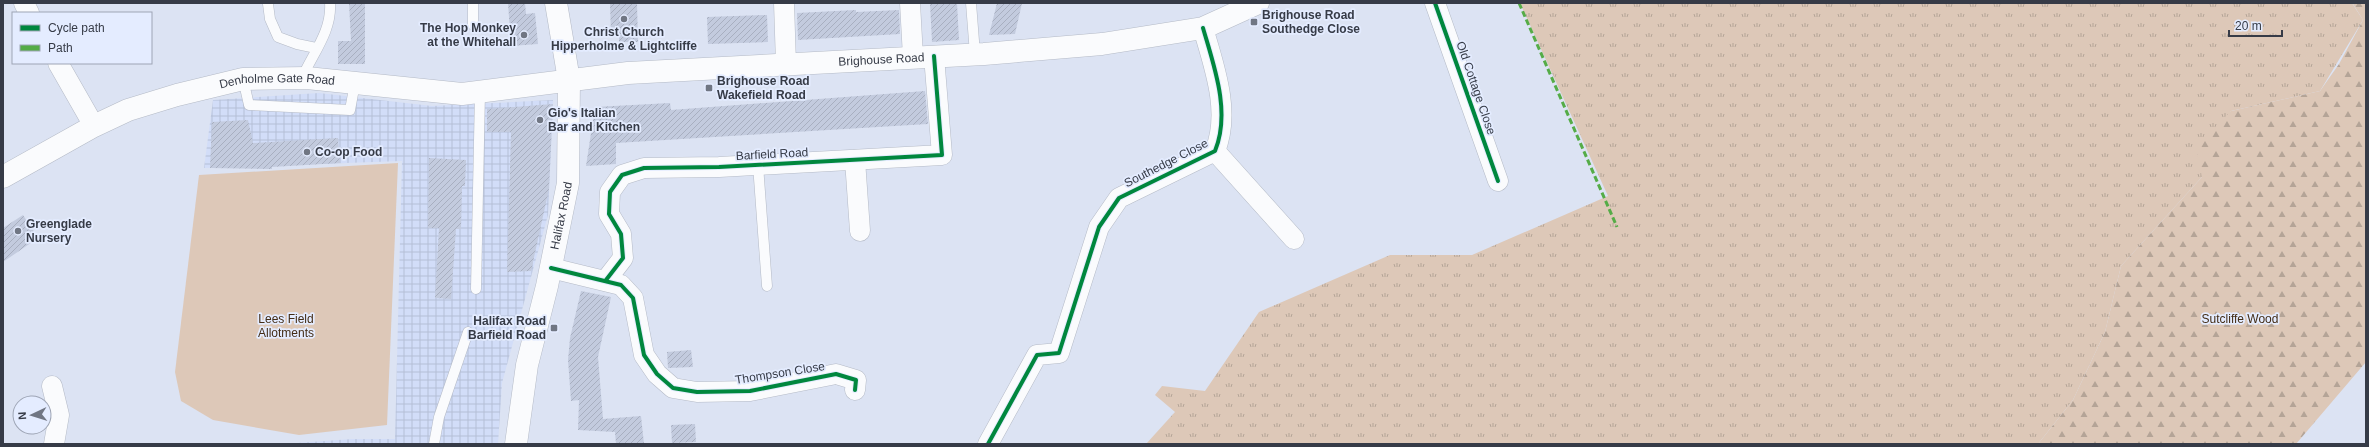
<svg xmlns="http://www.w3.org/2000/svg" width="2369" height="447" font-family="Helvetica,sans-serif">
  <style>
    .industrial { fill: url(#industrial-grid) }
    .grass { fill: url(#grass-tufts) }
    .forest { fill: url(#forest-firs) }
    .garden { fill: #ddc8b8 }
    .building { fill: url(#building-hatch) }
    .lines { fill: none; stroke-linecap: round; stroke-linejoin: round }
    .service-casing { stroke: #b4bac6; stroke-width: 11 }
    .minor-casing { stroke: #b4bac6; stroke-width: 21 }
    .primary-casing { stroke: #b4bac6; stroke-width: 23 }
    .trunk-casing { stroke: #b4bac6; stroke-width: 23 }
    .service { stroke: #fafbfd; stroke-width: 10 }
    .minor { stroke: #fafbfd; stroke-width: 20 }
    .primary { stroke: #fafbfd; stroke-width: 22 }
    .trunk { stroke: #fafbfd; stroke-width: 22 }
    .quiet { stroke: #55ac47; stroke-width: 3; stroke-dasharray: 6 3; stroke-linecap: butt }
    .cycleway-casing { stroke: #e4ecff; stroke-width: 6 }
    .cycleway { stroke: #00873e; stroke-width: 4 }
    .poi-dot { fill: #707683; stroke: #e4ecff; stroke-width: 1.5 }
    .labels { text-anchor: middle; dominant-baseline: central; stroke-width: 3.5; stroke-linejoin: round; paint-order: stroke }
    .poi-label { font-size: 12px; font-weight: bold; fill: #363b47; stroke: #e4ecff; text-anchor: start }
    .street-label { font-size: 12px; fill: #363b47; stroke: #e4ecff }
    .park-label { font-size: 12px; fill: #432c15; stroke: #e4ecff }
  </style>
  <defs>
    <pattern id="industrial-grid" width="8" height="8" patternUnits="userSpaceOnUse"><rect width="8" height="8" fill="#d2ddf8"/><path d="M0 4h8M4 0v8" fill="none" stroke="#b5bfd6"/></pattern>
    <pattern id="grass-tufts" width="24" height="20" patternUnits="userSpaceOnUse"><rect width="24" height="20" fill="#ddc8b8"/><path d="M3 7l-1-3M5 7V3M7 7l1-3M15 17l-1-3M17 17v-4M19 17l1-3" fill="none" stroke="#b4a497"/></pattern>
    <pattern id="forest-firs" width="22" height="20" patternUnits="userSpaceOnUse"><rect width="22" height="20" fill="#ddc8b8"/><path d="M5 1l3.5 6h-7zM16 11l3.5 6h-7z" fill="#b4a497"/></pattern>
    <pattern id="building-hatch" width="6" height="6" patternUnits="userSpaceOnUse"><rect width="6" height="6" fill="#c3cbde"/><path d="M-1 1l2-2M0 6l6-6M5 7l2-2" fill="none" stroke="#a8afc0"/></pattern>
  </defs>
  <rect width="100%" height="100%" fill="#dce3f3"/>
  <polygon class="industrial" points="319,93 432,106 553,100 548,215 502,383 498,444 283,444 352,439 395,439 402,161 204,168 213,100"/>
  <polygon class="grass" points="1520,3 2352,3 2363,20 2320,91 2231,111 2202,177 2121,266 2105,332 2073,400 2038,444 1146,444 1175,412 1155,395 1162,386 1205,391 1259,312 1390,255 1472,255 1608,196"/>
  <polygon class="forest" points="2366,3 2366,362 2296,444 2038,444 2073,400 2105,332 2121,266 2202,177 2196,147 2231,111 2320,91 2339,64 2363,20 2353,4"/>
  <polygon class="garden" points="398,163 387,425 299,435 213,420 181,401 175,372 199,175"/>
  <g class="building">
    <polygon points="349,3 365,3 365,64 338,64 338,41 351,41"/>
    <polygon points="508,3 525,3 526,14 535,13 538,44 511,46"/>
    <polygon points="610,3 637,3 638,42 619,42 619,35 611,35"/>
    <polygon points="930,3 957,3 959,40 932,42"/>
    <polygon points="997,3 1022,3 1015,34 989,35"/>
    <polygon points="856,10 856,12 899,10 900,34 798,40 797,13"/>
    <polygon points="767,15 768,42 708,44 707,17"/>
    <polygon points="925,91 928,124 616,143 616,164 586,166 595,107 670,103 671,110"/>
    <polygon points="553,104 549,189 531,271 507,272 511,132 487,132 487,109"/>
    <polygon points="248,120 253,143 338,138 340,163 272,167 272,169 210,168 212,122"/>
    <polygon points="429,158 466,160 465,186 462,186 461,229 456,229 451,299 435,298 439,228 428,228"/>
    <polygon points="23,215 38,238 3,262 3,228"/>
    <polygon points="581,291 611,297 598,357 603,419 641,416 644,444 616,444 615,432 578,430 579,400 571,401 568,360 570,338"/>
    <polygon points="691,350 693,367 668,368 667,352"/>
    <polygon points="695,424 696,442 672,443 671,425"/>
  </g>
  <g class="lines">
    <defs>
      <g id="service">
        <polyline points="473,3 473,25"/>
        <polyline points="971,3 975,54"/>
        <polyline points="268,4 270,19 278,37 297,44 316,48"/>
        <path d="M302,78C313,53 332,31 330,3"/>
        <polyline points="243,79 249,105 350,110 355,83"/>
        <polyline points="758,165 767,286"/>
        <polyline points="476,289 480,92"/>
        <polyline points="434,444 439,417 468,332"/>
      </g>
      <g id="minor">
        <polyline points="24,3 29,13"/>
        <polyline points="784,3 786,64"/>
        <polyline points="910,3 913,57"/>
        <polyline points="1435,3 1498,181"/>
        <polyline points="58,63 94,126"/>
        <polyline points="1215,151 1294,239"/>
        <polyline points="855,160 860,231"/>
        <polyline points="551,268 621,285 633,298 644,355 657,374 673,388 697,392 750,391 836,374 856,380 855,390"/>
        <polyline points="606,280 623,258 621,234 609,214 610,192 622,175 644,168 719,167 942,155 934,56"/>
        <polyline points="52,386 59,415 54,444"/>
        <path d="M988,444L1037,355L1059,353L1099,227L1119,198L1215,151C1231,112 1214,66 1203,28"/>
      </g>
      <g id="primary">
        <path id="s1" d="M3,177L94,126L128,110L177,95L243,79L307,78L462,94L628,73L984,54L1102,44L1203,28L1258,3"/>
      </g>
      <g id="trunk">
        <path id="s2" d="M516,444L527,365L547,286L568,183L569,80L556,3"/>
      </g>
    </defs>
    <use href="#service" class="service-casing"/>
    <use href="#minor" class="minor-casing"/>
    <use href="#primary" class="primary-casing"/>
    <use href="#trunk" class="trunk-casing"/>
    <use href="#service" class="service"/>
    <use href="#minor" class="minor"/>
    <use href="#primary" class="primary"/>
    <use href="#trunk" class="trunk"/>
    <polyline class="quiet" points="1519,3 1617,227"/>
    <defs>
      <g id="cycleway">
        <polyline points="1435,3 1498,181"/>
        <polyline points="551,268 621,285 633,298 644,355 657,374 673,388 697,392 750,391 836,374 856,380 855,390"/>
        <polyline points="606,280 623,258 621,234 609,214 610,192 622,175 644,168 719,167 942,155 934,56"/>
        <path d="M988,444L1037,355L1059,353L1099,227L1119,198L1215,151C1231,112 1214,66 1203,28"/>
      </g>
    </defs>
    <use href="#cycleway" class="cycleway-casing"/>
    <use href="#cycleway" class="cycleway"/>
  </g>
  <g class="poi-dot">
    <circle cx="624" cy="19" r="4"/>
    <rect x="1250" y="18" width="8" height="8" rx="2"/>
    <circle cx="524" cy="35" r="4"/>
    <rect x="705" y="84" width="8" height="8" rx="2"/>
    <circle cx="540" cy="120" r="4"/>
    <circle cx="307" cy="152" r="4"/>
    <circle cx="18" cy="231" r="4"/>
    <rect x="550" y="324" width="8" height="8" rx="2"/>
  </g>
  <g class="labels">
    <g class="poi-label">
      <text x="1262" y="15">Brighouse Road<tspan x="1262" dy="14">Southedge Close</tspan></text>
      <text x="516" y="28" text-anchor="end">The Hop Monkey<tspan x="516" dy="14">at the Whitehall</tspan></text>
      <text x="624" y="32" text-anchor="middle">Christ Church<tspan x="624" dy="14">Hipperholme &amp; Lightcliffe</tspan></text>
      <text x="717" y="81">Brighouse Road<tspan x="717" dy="14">Wakefield Road</tspan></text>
      <text x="548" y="113">Gio's Italian<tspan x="548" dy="14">Bar and Kitchen</tspan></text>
      <text x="315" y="152">Co-op Food</text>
      <text x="26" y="224">Greenglade<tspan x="26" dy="14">Nursery</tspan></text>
      <text x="546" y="321" text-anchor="end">Halifax Road<tspan x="546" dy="14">Barfield Road</tspan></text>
    </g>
    <g class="street-label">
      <text stroke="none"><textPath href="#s1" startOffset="902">Brighouse Road</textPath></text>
      <text stroke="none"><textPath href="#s1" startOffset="295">Denholme Gate Road</textPath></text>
      <text transform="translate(1476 88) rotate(71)">Old Cottage Close</text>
      <text transform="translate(772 154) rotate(-3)">Barfield Road</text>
      <text transform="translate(1166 163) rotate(-27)">Southedge Close</text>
      <text stroke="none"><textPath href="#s2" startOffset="233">Halifax Road</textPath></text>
      <text transform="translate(780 373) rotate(-9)">Thompson Close</text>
    </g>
    <g class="park-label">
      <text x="286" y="319">Lees Field<tspan x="286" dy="14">Allotments</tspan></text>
      <text x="2240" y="319">Sutcliffe Wood</text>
    </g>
  </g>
  <rect width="2369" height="447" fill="none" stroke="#363b47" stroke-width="8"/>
  <rect x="12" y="12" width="140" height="52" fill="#e4ecff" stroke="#9ea5b5"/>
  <rect x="20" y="25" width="20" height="6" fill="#00873e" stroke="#9ea5b5"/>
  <text x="48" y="32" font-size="12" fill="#363b47">Cycle path</text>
  <rect x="20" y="45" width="20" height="6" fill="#55ac47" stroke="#9ea5b5"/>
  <text x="48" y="52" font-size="12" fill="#363b47">Path</text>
  <g transform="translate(32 415) rotate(266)"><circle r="19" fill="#e4ecff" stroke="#9ea5b5"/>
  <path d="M0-3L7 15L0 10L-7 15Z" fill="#707683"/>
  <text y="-6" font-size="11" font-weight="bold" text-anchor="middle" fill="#363b47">N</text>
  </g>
  <path d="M2229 30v6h53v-6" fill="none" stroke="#363b47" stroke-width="2"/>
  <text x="2235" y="30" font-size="12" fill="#363b47" stroke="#e4ecff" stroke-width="3" paint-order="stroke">20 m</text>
</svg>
